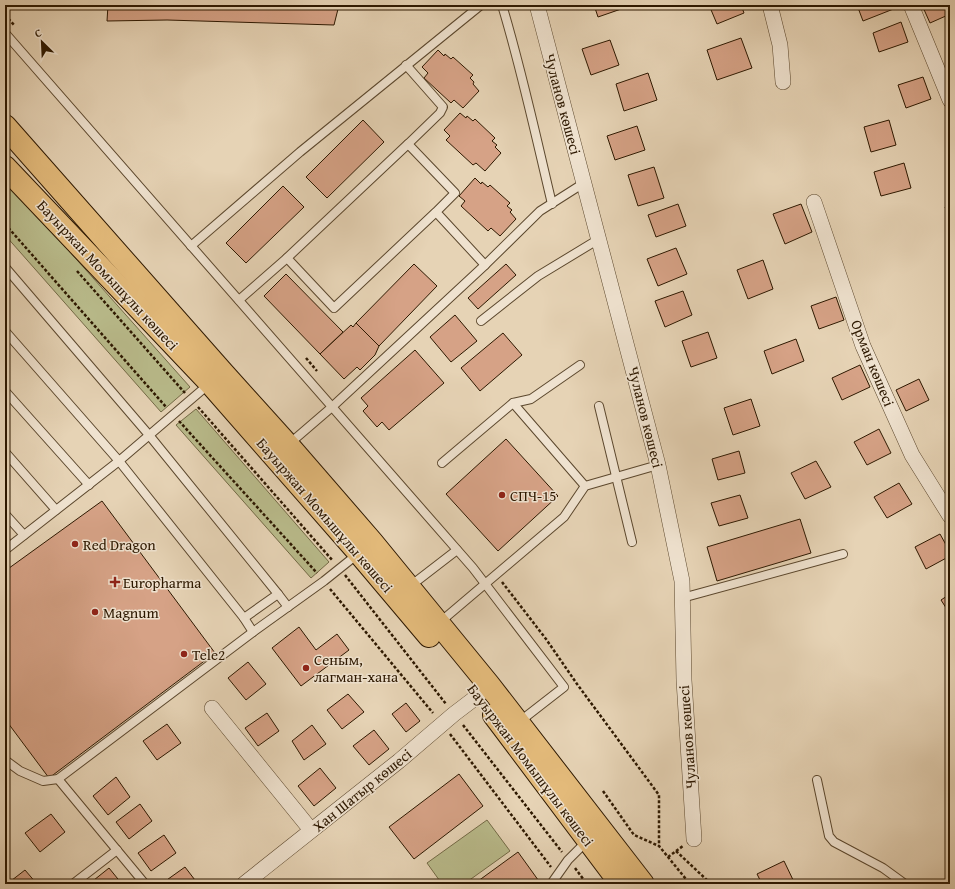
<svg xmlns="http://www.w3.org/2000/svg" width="955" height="889" font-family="'Gentium Book Plus',serif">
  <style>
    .green { fill: #b9bb8b; stroke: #736a46 }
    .building { fill: #d6a286; stroke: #2d1800 }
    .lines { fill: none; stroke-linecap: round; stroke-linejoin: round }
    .lane-casing { stroke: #5b472d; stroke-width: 10 }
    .street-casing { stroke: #5b472d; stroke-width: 16 }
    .primary-casing { stroke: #2d1800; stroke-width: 24 }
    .path { stroke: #2d1800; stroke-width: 2.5; stroke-dasharray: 3 2; stroke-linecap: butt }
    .lane { stroke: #efe2cf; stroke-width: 8 }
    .street { stroke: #efe2cf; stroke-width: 15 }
    .primary { stroke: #e3ba7a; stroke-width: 22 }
    .poi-dot { fill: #8f2418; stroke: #efe2cf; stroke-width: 1.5 }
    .labels { text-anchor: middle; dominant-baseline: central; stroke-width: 3; stroke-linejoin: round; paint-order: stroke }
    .street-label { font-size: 15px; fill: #2d1800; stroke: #efe2cf }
    .poi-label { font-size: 15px; fill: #2d1800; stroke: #efe2cf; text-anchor: start }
  </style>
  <rect width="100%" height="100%" fill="#e6d3b5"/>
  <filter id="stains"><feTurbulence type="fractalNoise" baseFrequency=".005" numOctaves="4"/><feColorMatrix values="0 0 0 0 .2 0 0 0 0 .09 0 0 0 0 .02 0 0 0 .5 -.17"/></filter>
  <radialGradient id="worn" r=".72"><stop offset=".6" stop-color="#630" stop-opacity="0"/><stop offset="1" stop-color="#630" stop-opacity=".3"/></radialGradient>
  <g class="green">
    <polygon points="5,179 190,387 161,412 5,235"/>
    <polygon points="196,409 329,562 311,578 176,425"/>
    <polygon points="487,820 510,851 464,884 442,884 427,863"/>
  </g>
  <g class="building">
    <polygon points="108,5 339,5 334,25 167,20 107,21"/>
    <polygon points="425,5 440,5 426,9"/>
    <polygon points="594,5 623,5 624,8 598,17"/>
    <polygon points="709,5 741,5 744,13 717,24"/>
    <polygon points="857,5 895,5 896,8 863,21"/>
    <polygon points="922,5 944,5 948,15 930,23"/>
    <polygon points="901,22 908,42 879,52 873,33"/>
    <polygon points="741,38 752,68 717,80 707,50"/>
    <polygon points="610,40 619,65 591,75 582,49"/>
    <polygon points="438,50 444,56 445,54 451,59 453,57 473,75 470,78 474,82 473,84 479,91 463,108 454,100 451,103 424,78 428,73 422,67"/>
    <polygon points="648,73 657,100 624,111 616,84"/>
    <polygon points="923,77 931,99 906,108 898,85"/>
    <polygon points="460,113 466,118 467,116 473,121 475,119 495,138 492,141 497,145 495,147 501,153 485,171 476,163 473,165 446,140 450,136 444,130"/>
    <polygon points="363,120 384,142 327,198 306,177"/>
    <polygon points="889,120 896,145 871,152 864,127"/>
    <polygon points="637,126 645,150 615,160 607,136"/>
    <polygon points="904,163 911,188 881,196 874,172"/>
    <polygon points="654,167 664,198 638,206 628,175"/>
    <polygon points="475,178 481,184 482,182 488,187 490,185 510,203 507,206 512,210 510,212 516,219 500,236 491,228 488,231 461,206 465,201 459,196"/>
    <polygon points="283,186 304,207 246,263 226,243"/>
    <polygon points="678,204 686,226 656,237 648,215"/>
    <polygon points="801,204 812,232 785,244 773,214"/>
    <polygon points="950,205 950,219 945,207"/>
    <polygon points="676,248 687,274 658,286 647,259"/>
    <polygon points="763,260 773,289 748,299 737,270"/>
    <polygon points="414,264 437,286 379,346 356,323"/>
    <polygon points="506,264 516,275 478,309 468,298"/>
    <polygon points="286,274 343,332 320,354 264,296"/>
    <polygon points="683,291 692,315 665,327 655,301"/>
    <polygon points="836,297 844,320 819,329 811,306"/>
    <polygon points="455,315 477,341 451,362 430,337"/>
    <polygon points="356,323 379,346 375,355 360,370 357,367 344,379 320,354 351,325 353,327"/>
    <polygon points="708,332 717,358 691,367 682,341"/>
    <polygon points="503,333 522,355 480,391 461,368"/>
    <polygon points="796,339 804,361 772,374 764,351"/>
    <polygon points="415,350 444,383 389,430 382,422 377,427 363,411 368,406 361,398"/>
    <polygon points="860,365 870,387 842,400 832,378"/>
    <polygon points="919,379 929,400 906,411 896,390"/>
    <polygon points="751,399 760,426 733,435 724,408"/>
    <polygon points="879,429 891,453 867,465 854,442"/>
    <polygon points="506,439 558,496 498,551 446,494"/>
    <polygon points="739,451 745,473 718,480 712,459"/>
    <polygon points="816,461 831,487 805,499 791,473"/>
    <polygon points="899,483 912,504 887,518 874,497"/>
    <polygon points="740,495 748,518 719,526 711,503"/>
    <polygon points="102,501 215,653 49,778 5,719 5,571"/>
    <polygon points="800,519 811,553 717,581 707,547"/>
    <polygon points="940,534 950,552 950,556 926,569 915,547"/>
    <polygon points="950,594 950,614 941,600"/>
    <polygon points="299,627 316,650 337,634 349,650 301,686 272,648"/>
    <polygon points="248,662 266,684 246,700 228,678"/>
    <polygon points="348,694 364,712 342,729 327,710"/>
    <polygon points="406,703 420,721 406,732 392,714"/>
    <polygon points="267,713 279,731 258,746 245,728"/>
    <polygon points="167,724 181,743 157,760 143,741"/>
    <polygon points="312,725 326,744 304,760 292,741"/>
    <polygon points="374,730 389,749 369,765 353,746"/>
    <polygon points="320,768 336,788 314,806 298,786"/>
    <polygon points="459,774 483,806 414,859 389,827"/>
    <polygon points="116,777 130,797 108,815 93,796"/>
    <polygon points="140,804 152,821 129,839 116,822"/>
    <polygon points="51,814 65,832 40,852 25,833"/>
    <polygon points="164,835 176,853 151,871 138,853"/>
    <polygon points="518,852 541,884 474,884"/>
    <polygon points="784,861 795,884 762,884 757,874"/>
    <polygon points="185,867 198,884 165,884 164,882"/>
    <polygon points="109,868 122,884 89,884"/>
    <polygon points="25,870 37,884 7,884"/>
    <polygon points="950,878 950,884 945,884"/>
  </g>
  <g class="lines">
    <defs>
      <g id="lane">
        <path d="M502,5C522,71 536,137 552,204"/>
        <polyline points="5,33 473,568 564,687 519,722"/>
        <polyline points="406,65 443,107 440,113 408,144"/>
        <polyline points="436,212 455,193 408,144 287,258 334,308 436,212 485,265"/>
        <polyline points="191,246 300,152 481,5"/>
        <polyline points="5,267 149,435 278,594 244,618 119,461 5,331"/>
        <polyline points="239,300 287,258"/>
        <polyline points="481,321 538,276 599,239"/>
        <polyline points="5,391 89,485"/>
        <polyline points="513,403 585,486"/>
        <polyline points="599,406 632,542"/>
        <polyline points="289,444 332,407 485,265 540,211 584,183"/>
        <polyline points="5,452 56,510"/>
        <polyline points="442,463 513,403 531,399 580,365"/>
        <polyline points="5,514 24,535"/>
        <polyline points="5,550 119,461 209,384"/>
        <polyline points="409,587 457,550"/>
        <polyline points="278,594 288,607"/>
        <polyline points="682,598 843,554"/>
        <polyline points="244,618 253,632"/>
        <polyline points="439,623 564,517 585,486 658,465"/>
        <polyline points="5,760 20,771 43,781 58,779 253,632 324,581 359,553"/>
        <polyline points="58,779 145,884"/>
        <polyline points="817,780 829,836 834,842 883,868 905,884"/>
        <polyline points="73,884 117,850"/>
        <polyline points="551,884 568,860 587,841"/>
      </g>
      <g id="street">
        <polyline points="537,5 658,465 682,581 684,680 694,839"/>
        <polyline points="770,5 780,45 783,82"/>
        <polyline points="911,5 950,100"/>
        <polyline points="814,202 863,346 912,455 950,516"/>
        <polyline points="212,708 311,830"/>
        <polyline points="244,884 399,761 454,714 479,695"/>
      </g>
      <g id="primary">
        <polyline points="5,126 223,373 288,445 372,542 489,685 643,884"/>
        <polyline points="5,167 210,383 359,553 429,636"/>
        <polyline points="494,715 621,884"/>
      </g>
    </defs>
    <use href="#lane" class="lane-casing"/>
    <use href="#street" class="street-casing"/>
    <use href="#primary" class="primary-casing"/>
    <g class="path">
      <polyline points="5,15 14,25"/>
      <polyline points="5,224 166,407"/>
      <polyline points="77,271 185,393"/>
      <polyline points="306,358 317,371"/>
      <polyline points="198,407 333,561"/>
      <polyline points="179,421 317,573"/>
      <polyline points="345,575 446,704"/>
      <polyline points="502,582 546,639 577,684 659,795 659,846"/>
      <polyline points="330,589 433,713"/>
      <polyline points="463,725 562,852"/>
      <polyline points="450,734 551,867"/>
      <polyline points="603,791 634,835 659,846 690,884"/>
      <polyline points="676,851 709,882 707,884"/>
      <polyline points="668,857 683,846"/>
      <polyline points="575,868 587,884"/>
    </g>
    <use href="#lane" class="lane"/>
    <use href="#street" class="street"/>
    <use href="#primary" class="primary"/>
  </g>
  <g class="poi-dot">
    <circle cx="502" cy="495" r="4"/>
    <circle cx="75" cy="544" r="4"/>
    <path d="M113 576h4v4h4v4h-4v4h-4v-4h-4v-4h4z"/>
    <circle cx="95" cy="612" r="4"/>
    <circle cx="184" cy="654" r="4"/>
    <circle cx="306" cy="668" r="4"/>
  </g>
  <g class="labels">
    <g class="street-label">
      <text transform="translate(563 104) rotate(75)">Чуланов көшесі</text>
      <text transform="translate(108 275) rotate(47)">Бауыржан Момышұлы көшесі</text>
      <text transform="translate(873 363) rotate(68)">Орман көшесі</text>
      <text transform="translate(646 417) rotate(76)">Чуланов көшесі</text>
      <text transform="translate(325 515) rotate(49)">Бауыржан Момышұлы көшесі</text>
      <text transform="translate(687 737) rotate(-94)">Чуланов көшесі</text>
      <text transform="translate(531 765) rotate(53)">Бауыржан Момышұлы көшесі</text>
      <text transform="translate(362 790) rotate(-39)">Хан Шатыр көшесі</text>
    </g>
    <g class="poi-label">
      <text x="510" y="495">СПЧ-15</text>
      <text x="83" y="544">Red Dragon</text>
      <text x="123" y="582">Europharma</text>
      <text x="103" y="612">Magnum</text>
      <text x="192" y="654">Tele2</text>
      <text x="314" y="659">Сеным,<tspan x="314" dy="17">лагман-хана</tspan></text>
    </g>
  </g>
  <rect width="955" height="889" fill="none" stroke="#e6d3b5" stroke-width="20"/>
  <rect x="6" y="6" width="943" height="877" fill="none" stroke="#2d1800" stroke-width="2"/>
  <rect x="10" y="10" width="935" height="869" fill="none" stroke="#2d1800"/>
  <g transform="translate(42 42) rotate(336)" stroke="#efe2cf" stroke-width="3" paint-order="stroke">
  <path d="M0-3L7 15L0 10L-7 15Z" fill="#2d1800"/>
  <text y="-6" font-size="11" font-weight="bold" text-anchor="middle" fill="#2d1800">С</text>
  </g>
  <rect width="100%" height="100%" filter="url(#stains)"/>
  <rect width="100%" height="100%" fill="url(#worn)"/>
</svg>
